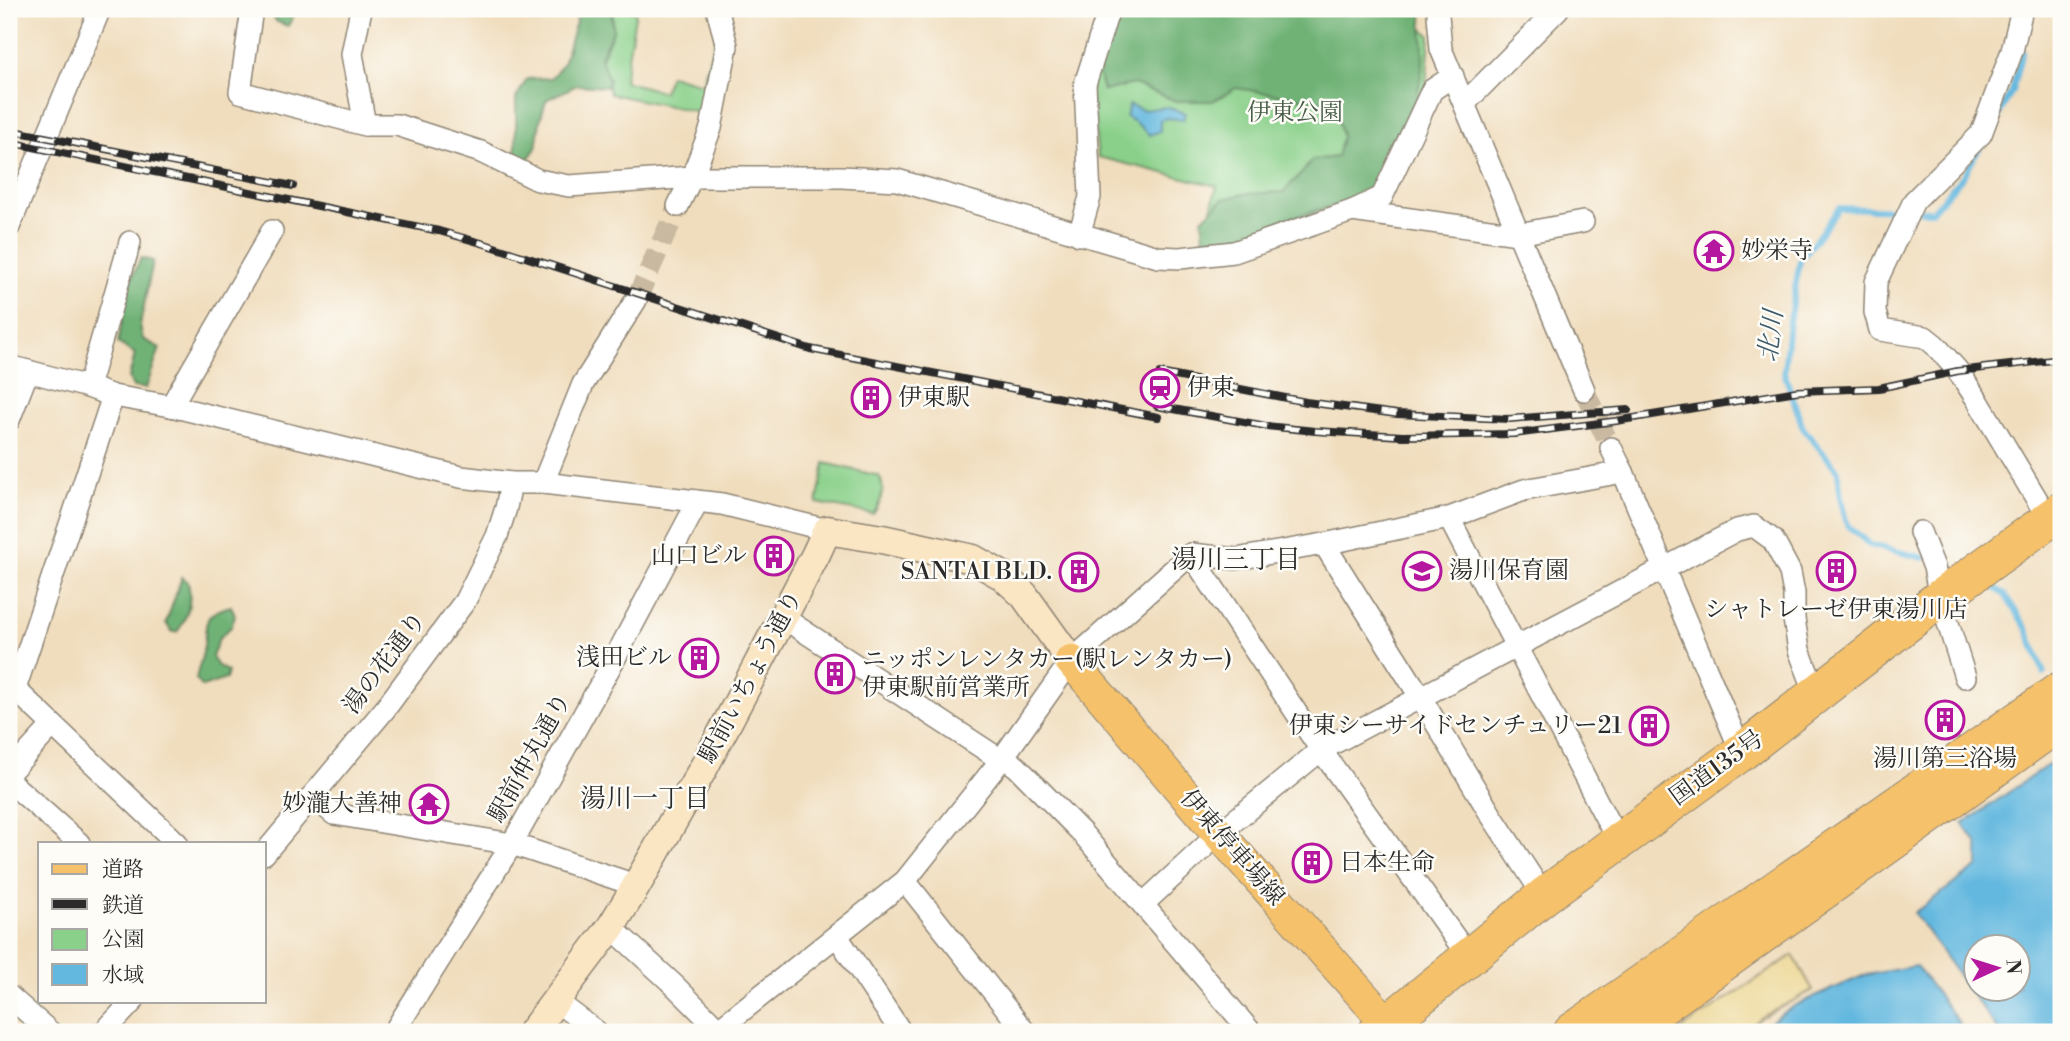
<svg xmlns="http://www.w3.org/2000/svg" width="2070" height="1041" font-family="'Libre Bodoni','Noto Serif JP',serif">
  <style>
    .green { fill: #8ad08a; stroke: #5a7e5a; stroke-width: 2 }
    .forest { fill: #6fb276; stroke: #4d6e50; stroke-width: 2 }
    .sand { fill: #eeda9e; stroke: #8c8264; stroke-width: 2 }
    .water { fill: #63b8df; stroke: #477285; stroke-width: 2; fill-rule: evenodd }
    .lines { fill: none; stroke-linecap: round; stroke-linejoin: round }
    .stream { stroke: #63b8df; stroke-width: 6 }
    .street-tunnel { stroke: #c9b9a0; stroke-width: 21; stroke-dasharray: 21 10; stroke-linecap: butt }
    .street-casing { stroke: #8e8474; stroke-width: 24 }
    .secondary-casing { stroke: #8e8474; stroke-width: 31 }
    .primary-casing { stroke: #8e8474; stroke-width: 34 }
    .highway-casing { stroke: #8e8474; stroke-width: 39 }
    .street { stroke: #fff; stroke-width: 21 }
    .secondary { stroke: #fbe6c4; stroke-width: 28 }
    .primary { stroke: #f5c16b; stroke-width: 32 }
    .highway { stroke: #f5c16b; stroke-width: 37 }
    .rail-casing { stroke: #2b2b2b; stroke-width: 8 }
    .rail { stroke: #fdfcf7; stroke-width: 5; stroke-dasharray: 16; stroke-linecap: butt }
    .labels { text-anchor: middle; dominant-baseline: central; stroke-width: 5; stroke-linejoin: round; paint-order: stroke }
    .park-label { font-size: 24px; fill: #485d48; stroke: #fdfcf7 }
    .poi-label { font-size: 24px; fill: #2b2b2b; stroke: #fdfcf7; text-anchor: start }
    .street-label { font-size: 24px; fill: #2b2b2b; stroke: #fdfcf7 }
    .water-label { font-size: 26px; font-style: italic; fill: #3f5c6a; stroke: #fdfcf7 }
    .neighbourhood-label { font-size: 26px; fill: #2b2b2b; stroke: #fdfcf7 }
  </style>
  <rect width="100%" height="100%" fill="#fdfcf7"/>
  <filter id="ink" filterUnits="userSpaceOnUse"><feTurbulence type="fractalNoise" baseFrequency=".0143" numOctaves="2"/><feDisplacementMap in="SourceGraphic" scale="14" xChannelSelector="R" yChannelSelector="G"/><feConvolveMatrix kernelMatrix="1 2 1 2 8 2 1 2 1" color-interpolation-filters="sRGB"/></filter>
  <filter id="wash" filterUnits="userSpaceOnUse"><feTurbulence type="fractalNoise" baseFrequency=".00686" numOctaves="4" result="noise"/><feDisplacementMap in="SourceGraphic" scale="28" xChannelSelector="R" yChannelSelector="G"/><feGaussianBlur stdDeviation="1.57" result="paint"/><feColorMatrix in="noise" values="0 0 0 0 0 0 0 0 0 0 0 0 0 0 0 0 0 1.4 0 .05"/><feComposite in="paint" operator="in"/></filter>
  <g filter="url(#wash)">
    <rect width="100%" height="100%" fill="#f0ddbd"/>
    <g class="green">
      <polygon points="613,9 636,11 624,81 663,92 670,75 702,84 716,37 719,57 704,113 610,94 601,59 613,31"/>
      <polygon points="1116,9 1408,17 1430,35 1426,88 1377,190 1227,246 1200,250 1217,186 1098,157 1090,83"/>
      <path d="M825,463L879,476C886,487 881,504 873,514L817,503Z"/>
    </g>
    <g class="forest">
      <polygon points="268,9 297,9 288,26 277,22"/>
      <polygon points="580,9 611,9 613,31 600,57 609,80 607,87 577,85 546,100 540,121 536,148 526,162 516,160 516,98 527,79 551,78 563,64"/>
      <polygon points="1114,9 1422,9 1423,64 1417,98 1389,150 1371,189 1349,202 1292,217 1245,239 1204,238 1202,219 1223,199 1243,194 1283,192 1302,173 1312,160 1337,157 1342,137 1335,104 1236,88 1213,101 1176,101 1134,84 1103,91 1097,68"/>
      <polygon points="141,258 153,261 140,325 143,339 160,348 146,388 133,387 129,378 135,354 118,343 130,281"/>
      <path d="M182,577L188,582C192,599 188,617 177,632H172L166,623Z"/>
      <path d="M231,606L235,615L231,627L219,638L212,657L217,665L228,672L226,679L202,687L196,679C198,670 201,661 203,652C208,625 199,614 231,606Z"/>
    </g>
    <polygon class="sand" points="1793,955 1813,990 1762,1017 1744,1032 1677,1032"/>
    <g class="water">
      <polygon points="1129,105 1143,110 1167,107 1185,113 1183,120 1168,118 1160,120 1160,131 1150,135 1135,122 1126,117"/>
      <path d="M2061,756V1032H1999L1914,913L1978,866V844L1963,824ZM1976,946H2018V988H1976Z"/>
      <polygon points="1916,966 1966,1032 1754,1032 1796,1005 1865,975"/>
    </g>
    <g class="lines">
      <g class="stream">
        <polyline points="1998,116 2012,91 2022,51"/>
        <polyline points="1905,210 1839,208 1800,261 1789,322 1784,372 1803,428 1838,471 1841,500 1847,525 1870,545 1924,558"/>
        <polyline points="1916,210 1932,211 1965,174 1980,147"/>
        <polyline points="1986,581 2005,595 2027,629 2044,673"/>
      </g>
    </g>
  </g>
  <g filter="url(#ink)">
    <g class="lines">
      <g class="street-tunnel">
        <polyline points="636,300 678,206"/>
        <polyline points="1584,390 1611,448"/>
      </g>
      <defs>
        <g id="street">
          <polyline points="252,9 240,92 365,125 397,125 481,152 538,180 569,186 692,177 841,177 897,180 1158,257 1180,258 1234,252 1352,211 1382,197 1432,90 1453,76"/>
          <polyline points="361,9 352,54 365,125"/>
          <polyline points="2022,9 2012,51 1981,134 1914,201 1876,282 1875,312 1880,330 1925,337 1935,345 1958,371 1978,401 2048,518"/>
          <polyline points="1438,15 1441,49 1584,390"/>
          <polyline points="1465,103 1558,9"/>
          <polyline points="678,206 692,177 711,128 727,46 717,9"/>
          <polyline points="1352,211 1518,234 1583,222"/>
          <polyline points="9,227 100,9"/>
          <polyline points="1079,235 1090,197 1085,84 1109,9"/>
          <polyline points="9,366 88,387 113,396 171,406 461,477 511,483 543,483 722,504 827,530"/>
          <polyline points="88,387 130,242"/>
          <polyline points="171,406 272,231"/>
          <polyline points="9,420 28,371"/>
          <polyline points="1611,448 1623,472 1735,737 1743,751"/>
          <polyline points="543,483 583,384 636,300"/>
          <polyline points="1449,518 1618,841"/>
          <polyline points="1920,532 1934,567 1940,598 1965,677"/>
          <polyline points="1324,544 1421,698 1491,815 1544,896"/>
          <polyline points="1191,554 1321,750 1468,956"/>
          <polyline points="782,617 1001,760"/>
          <polyline points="9,686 15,689 177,843"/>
          <polyline points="15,689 113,396"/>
          <polyline points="1003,757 1017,767 1082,833 1251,1032"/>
          <polyline points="9,773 52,726"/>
          <polyline points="9,781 79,843"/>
          <polyline points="312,796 334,814 512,844 623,881 635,888"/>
          <polyline points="264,854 385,709 465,601 497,536 506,508 511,483"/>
          <polyline points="905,881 1025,1032"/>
          <polyline points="1143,904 1212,840 1221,835 1234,821 1321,750 1737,530 1754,526 1773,540 1790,572 1794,593 1794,619 1799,650 1811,681 1819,690"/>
          <polyline points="611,927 673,984 721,1032"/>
          <polyline points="837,936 901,1032"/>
          <polyline points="9,996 50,1032"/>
          <polyline points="556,1001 597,1032"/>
          <polyline points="719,1029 905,881 1001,760 1071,661 1191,554 1236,559 1324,544 1449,518 1524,490 1623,472"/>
          <polyline points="104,1032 133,1001"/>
          <polyline points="394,1032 512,844 615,658 693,511 696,501"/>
        </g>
        <polyline id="secondary" points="532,1032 611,927 635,888 704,767 816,554 827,530 882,539 973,559 1003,576 1024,595 1071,661"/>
        <polyline id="primary" points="1071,661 1203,816 1395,1032"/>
        <g id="highway">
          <polyline points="1377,1032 1544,896 1743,751 1940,598 2061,511"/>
          <polyline points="1572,1032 2061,690"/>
          <polyline points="1626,1032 2061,721"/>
        </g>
      </defs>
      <use href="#street" class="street-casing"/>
      <use href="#secondary" class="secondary-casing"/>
      <use href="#primary" class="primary-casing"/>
      <use href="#highway" class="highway-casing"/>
      <use href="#street" class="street"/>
      <use href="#secondary" class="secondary"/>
      <use href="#primary" class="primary"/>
      <use href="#highway" class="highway"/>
      <defs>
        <g id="rail">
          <polyline points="9,130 293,186"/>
          <polyline points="9,142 439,231 485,244 810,349 1158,417"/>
          <polyline points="1160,373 1306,402 1397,414 1509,419 1628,410"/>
          <polyline points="1157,406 1266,426 1315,431 1403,436 1514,434 1616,421 1797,391 1879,388 1958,371 2061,359"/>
        </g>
      </defs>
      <use href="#rail" class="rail-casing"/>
      <use href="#rail" class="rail"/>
    </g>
  </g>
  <defs>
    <symbol id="temple-ring" viewBox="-11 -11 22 22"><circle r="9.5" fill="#fdfcf7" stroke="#b5179e" stroke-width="1.5"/><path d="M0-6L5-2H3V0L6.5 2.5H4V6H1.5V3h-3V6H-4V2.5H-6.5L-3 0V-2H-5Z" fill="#b5179e"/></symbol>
    <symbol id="station-ring" viewBox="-11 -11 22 22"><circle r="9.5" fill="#fdfcf7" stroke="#b5179e" stroke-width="1.5"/><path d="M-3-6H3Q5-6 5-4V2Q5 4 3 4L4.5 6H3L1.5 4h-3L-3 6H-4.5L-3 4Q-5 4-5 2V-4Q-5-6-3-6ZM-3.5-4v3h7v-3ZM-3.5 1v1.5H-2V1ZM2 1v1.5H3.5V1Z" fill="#b5179e"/></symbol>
    <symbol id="building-ring" viewBox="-11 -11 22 22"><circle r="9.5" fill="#fdfcf7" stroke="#b5179e" stroke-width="1.5"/><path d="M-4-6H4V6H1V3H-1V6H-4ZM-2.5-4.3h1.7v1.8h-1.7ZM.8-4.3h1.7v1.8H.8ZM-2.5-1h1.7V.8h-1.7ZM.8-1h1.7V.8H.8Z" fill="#b5179e"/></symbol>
    <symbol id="school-ring" viewBox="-11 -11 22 22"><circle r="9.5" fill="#fdfcf7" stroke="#b5179e" stroke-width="1.5"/><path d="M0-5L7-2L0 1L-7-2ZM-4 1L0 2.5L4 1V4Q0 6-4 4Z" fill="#b5179e"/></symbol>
  </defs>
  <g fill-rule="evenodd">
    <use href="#temple-ring" x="1692" y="229" width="44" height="44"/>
    <use href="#station-ring" x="1138" y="366" width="44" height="44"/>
    <use href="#building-ring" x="849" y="376" width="44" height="44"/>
    <use href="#building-ring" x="752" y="534" width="44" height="44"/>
    <use href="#school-ring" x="1400" y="549" width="44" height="44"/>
    <use href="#building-ring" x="1814" y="549" width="44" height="44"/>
    <use href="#building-ring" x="1057" y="550" width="44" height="44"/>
    <use href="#building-ring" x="677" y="636" width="44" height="44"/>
    <use href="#building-ring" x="813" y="652" width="44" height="44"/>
    <use href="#building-ring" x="1923" y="698" width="44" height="44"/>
    <use href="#building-ring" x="1627" y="704" width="44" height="44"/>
    <use href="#temple-ring" x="407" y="782" width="44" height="44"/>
    <use href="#building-ring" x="1290" y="841" width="44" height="44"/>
  </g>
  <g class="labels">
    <g class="park-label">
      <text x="1295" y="113">伊東公園</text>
    </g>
    <g class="poi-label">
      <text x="1741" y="251">妙栄寺</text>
      <text x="1187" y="388">伊東</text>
      <text x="898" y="398">伊東駅</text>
      <text x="747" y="556" text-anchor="end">山口ビル</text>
      <text x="1449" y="571">湯川保育園</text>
      <text x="1052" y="572" text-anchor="end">SANTAI BLD.</text>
      <text x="1836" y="610" text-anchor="middle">シャトレーゼ伊東湯川店</text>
      <text x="672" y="658" text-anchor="end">浅田ビル</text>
      <text x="862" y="660">ニッポンレンタカー(駅レンタカー)<tspan x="862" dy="28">伊東駅前営業所</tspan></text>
      <text x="1622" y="726" text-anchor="end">伊東シーサイドセンチュリー21</text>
      <text x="1945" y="759" text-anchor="middle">湯川第三浴場</text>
      <text x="402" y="804" text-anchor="end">妙瀧大善神</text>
      <text x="1339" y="863">日本生命</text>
    </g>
    <g class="street-label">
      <text transform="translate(385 663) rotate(-53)">湯の花通り</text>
      <text transform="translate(751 677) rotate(-62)">駅前いちょう通り</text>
      <text transform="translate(530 758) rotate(-61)">駅前仲丸通り</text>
      <text transform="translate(1717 768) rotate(-36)">国道135号</text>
      <text transform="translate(1232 848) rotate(49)">伊東停車場線</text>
    </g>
    <g class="water-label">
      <text transform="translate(1771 336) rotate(-83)">北川</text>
    </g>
    <g class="neighbourhood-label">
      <text x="1236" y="560">湯川三丁目</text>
      <text x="645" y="799">湯川一丁目</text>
    </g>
  </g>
  <rect width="2070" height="1041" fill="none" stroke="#fdfcf7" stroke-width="35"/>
  <rect x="38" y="842" width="228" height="161" fill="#fdfcf7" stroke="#a9a8a5" stroke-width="2"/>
  <rect x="52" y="864" width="35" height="10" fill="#f5c16b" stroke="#a9a8a5" stroke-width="2"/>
  <text x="102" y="876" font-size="21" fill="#2b2b2b">道路</text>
  <rect x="52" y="899" width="35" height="10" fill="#2b2b2b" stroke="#a9a8a5" stroke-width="2"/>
  <text x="102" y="912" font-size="21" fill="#2b2b2b">鉄道</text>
  <rect x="52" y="929" width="35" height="21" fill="#8ad08a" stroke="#a9a8a5" stroke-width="2"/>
  <text x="102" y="946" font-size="21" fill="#2b2b2b">公園</text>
  <rect x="52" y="964" width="35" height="21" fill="#63b8df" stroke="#a9a8a5" stroke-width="2"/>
  <text x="102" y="982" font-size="21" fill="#2b2b2b">水域</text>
  <g transform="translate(1997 968) rotate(86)"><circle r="33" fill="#fdfcf7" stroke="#a9a8a5" stroke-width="2"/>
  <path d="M0-5L12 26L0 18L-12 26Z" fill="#b5179e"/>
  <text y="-10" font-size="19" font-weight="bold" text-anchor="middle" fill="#2b2b2b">N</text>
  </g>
</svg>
